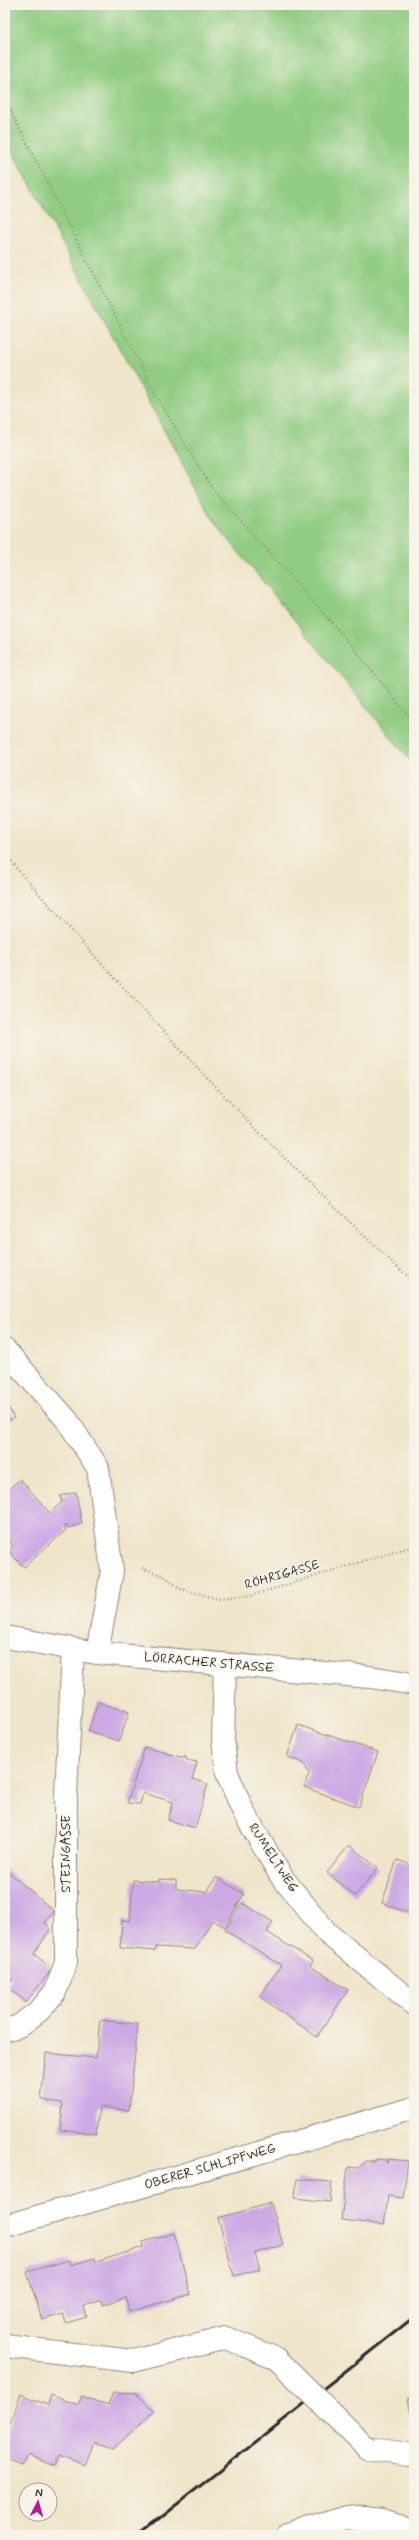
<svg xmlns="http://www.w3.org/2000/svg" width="419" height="2540" font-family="Mynerve,sans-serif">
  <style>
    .green { fill: #90cc82; stroke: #5e7c56 }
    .building { fill: #cdaae5 }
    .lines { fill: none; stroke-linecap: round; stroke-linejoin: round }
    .street-casing { stroke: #8d887a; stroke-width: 24 }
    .path { stroke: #8d887a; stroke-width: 2.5; stroke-dasharray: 1 3; stroke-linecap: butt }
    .street { stroke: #fff; stroke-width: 22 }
    .rail { stroke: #2b2b2b; stroke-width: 3 }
    .street-bridge-casing { stroke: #8d887a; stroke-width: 24; stroke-linecap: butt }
    .street-bridge { stroke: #fff; stroke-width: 22 }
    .labels { text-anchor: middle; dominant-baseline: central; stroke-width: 3; stroke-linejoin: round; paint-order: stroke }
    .street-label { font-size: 13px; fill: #2b2b2b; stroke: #f7f3e8 }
  </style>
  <rect width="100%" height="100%" fill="#f7f3e8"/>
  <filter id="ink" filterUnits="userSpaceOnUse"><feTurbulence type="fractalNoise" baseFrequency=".025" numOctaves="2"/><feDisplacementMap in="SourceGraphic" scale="8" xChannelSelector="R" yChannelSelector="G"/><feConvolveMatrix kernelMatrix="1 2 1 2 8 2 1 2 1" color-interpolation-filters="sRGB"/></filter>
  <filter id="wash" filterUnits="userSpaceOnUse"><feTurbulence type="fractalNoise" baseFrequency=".012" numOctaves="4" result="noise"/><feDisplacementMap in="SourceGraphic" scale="16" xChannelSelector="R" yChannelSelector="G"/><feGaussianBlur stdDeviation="0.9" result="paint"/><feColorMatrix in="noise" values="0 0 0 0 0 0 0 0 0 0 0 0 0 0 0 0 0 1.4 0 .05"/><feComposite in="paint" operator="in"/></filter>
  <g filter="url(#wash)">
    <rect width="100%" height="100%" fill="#efe5ca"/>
    <polygon class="green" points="5,5 414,5 414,765 214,522 5,138"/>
    <g id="blocks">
      <g class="building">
        <polygon points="5,1401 14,1418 5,1423"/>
        <polygon points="20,1479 50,1513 62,1502 60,1496 76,1492 82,1524 67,1528 67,1525 64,1527 66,1530 24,1567 8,1551 13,1546 5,1537 5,1492"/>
        <polygon points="98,1702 129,1712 119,1741 88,1731"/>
        <polygon points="298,1725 378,1752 359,1807 304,1787 309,1774 304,1763 287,1757"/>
        <polygon points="145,1747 184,1758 185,1756 187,1760 197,1762 192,1779 208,1784 195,1828 168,1820 173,1802 143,1793 140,1804 127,1803"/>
        <polygon points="349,1845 378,1868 355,1896 327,1873"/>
        <polygon points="397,1860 414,1866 414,1915 382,1903"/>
        <polygon points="5,1869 54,1911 45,1923 51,1928 34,1954 52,1969 26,2002 6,1986 12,1980 5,1974"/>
        <polygon points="216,1877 244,1894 225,1927 212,1920 195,1949 156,1947 155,1951 120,1948 122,1920 130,1921 133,1880 159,1882 159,1879 176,1880 176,1889 207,1892"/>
        <polygon points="242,1903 273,1922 267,1932 313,1961 310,1966 348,1990 317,2037 260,1997 281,1965 225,1930"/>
        <polygon points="100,2020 138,2024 129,2110 99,2107 96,2134 60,2130 63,2103 41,2100 46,2053 96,2058"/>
        <polygon points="377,2159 386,2160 387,2163 388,2159 408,2161 403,2198 388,2196 384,2225 341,2220 348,2167 358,2168 366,2161 374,2161"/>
        <polygon points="297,2179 332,2182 330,2202 295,2198"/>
        <polygon points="271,2203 283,2245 255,2253 260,2269 234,2276 218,2218"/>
        <polygon points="174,2233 191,2294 129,2312 126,2297 103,2305 102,2300 84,2306 87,2317 66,2323 63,2314 42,2320 27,2272 70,2260 71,2265 92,2259 95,2258 96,2262 144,2247 143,2242"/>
        <polygon points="113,2392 136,2393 154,2411 112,2450 94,2442 85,2465 59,2455 55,2466 28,2455 23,2465 5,2458 7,2431 5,2428 8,2429 21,2394 48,2405 51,2395 78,2405 82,2396 108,2406"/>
        <polygon points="414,2398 414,2424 413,2424 408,2399"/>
      </g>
    </g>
  </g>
  <g filter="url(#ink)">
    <use href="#blocks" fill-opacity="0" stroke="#8d887a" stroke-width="1"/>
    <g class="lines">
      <defs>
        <g id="street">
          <polyline points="5,1350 67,1420 98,1468 112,1571 97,1653"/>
          <polyline points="5,1637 97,1653 370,1677 414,1684"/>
          <polyline points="225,1665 223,1740 227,1773 244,1813 281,1876 327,1933 414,2004"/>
          <polyline points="5,2030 19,2026 40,2010 55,1992 66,1963 66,1795 73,1650"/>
          <polyline points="5,2226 414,2108"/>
          <polyline points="5,2344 13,2347 133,2361 226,2338 277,2359"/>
          <polyline points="367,2448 414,2455"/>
          <polyline points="287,2535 347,2517 381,2521 414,2530"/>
        </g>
      </defs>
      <use href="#street" class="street-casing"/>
      <g class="path">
        <polyline points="5,100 155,394 211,487 353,647 414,723"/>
        <path d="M5,851L17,869C144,1012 272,1153 414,1282"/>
        <polyline points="142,1568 164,1576 181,1589 219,1599 250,1596 414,1546"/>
      </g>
      <use href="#street" class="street"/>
      <polyline class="rail" points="138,2535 414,2317"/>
      <defs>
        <polyline id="street-bridge" points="277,2359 367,2448"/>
      </defs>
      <use href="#street-bridge" class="street-bridge-casing"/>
      <use href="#street-bridge" class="street-bridge"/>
    </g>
  </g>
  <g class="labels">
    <g class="street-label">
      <text transform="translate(282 1575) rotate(-16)">RÖHRIGASSE</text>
      <text transform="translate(209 1663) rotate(5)">LÖRRACHER STRASSE</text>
      <text transform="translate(66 1854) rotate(-90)">STEINGASSE</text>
      <text transform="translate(273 1858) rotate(57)">RUMELTWEG</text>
      <text transform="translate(210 2167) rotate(-16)">OBERER SCHLIPFWEG</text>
    </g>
  </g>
  <rect width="419" height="2540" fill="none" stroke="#f7f3e8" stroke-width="20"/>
  <g transform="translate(38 2502) rotate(6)"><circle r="19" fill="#f7f3e8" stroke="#a5a39c"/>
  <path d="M0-3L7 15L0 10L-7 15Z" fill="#b5179e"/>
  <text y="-6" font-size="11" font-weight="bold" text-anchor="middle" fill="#2b2b2b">N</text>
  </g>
</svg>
